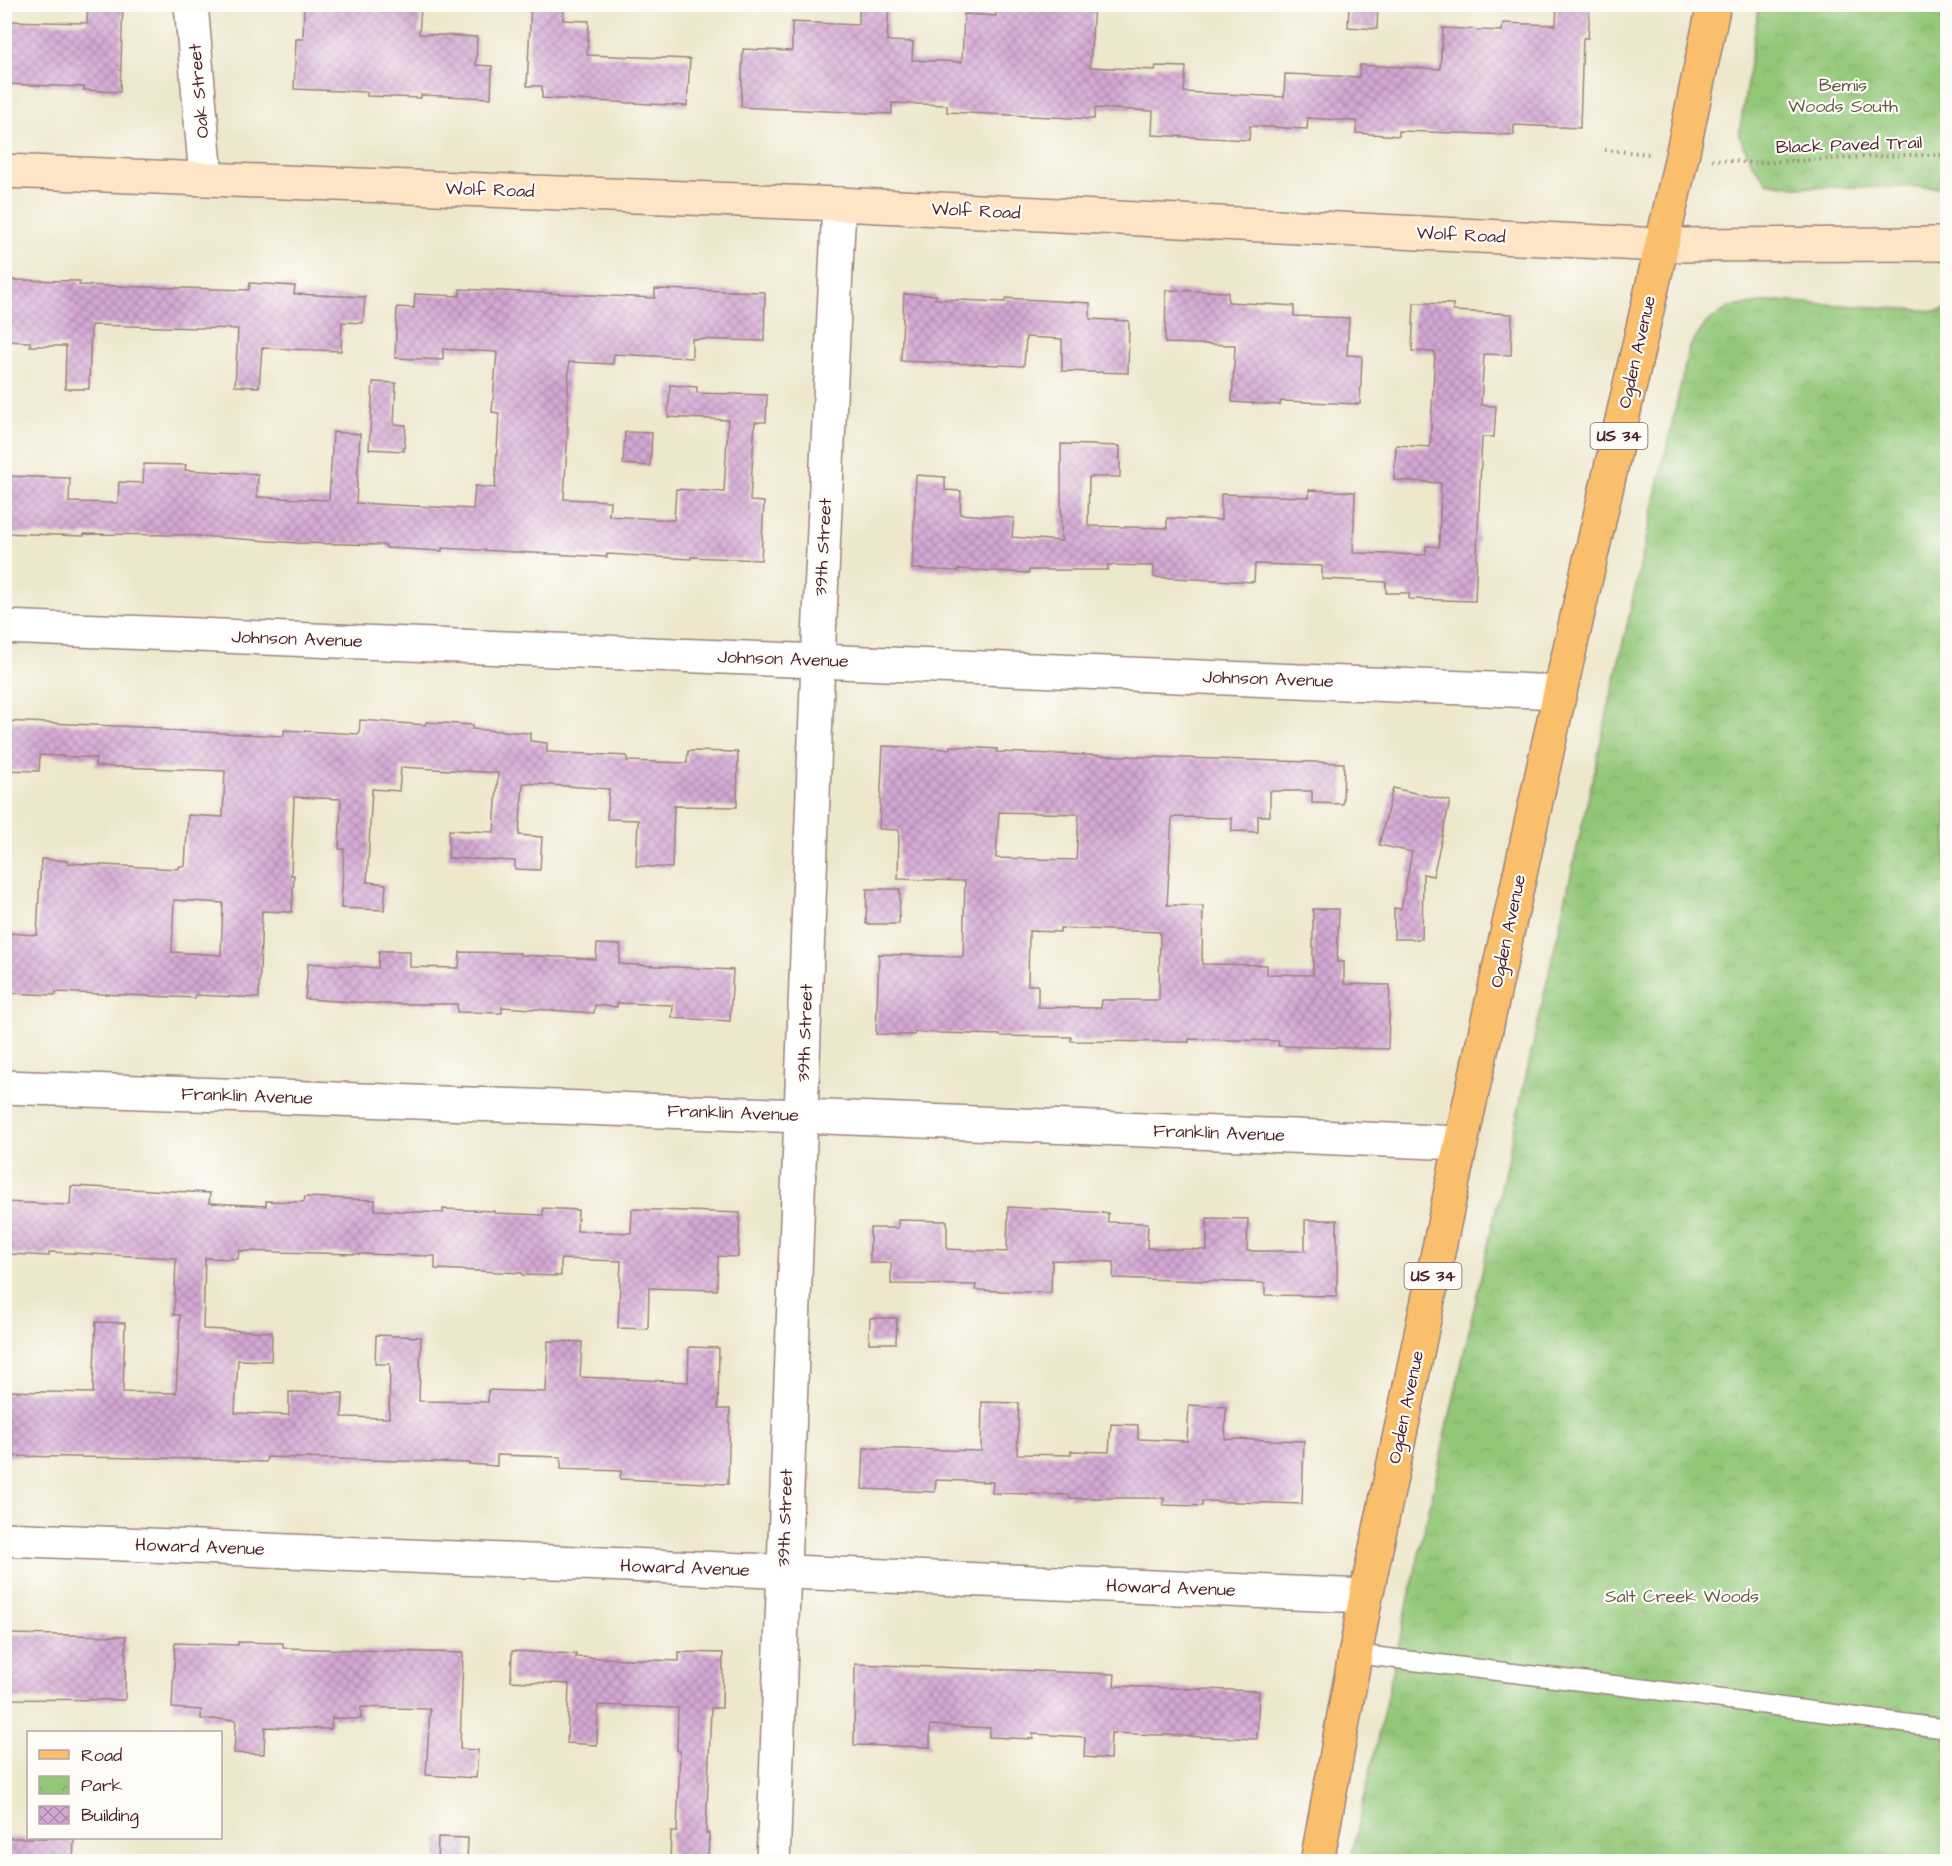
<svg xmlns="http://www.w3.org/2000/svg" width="1952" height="1866" font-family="'Architects Daughter',sans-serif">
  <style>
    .park { fill: url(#park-crowns); stroke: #6e7352; stroke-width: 1.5 }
    .building { fill: url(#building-cross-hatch); fill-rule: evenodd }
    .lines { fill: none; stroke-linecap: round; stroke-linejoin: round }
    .service-casing { stroke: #9c837c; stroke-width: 21 }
    .minor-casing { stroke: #9c837c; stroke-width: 36 }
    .secondary-casing { stroke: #9c837c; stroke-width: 36 }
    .primary-casing { stroke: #9c837c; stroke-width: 36 }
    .path { stroke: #9c837c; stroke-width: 4; stroke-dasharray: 1.5 4.5; stroke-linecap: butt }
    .service { stroke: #fff; stroke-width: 18 }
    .minor { stroke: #fff; stroke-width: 33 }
    .secondary { stroke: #fde5c5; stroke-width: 33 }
    .primary { stroke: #f9bf6d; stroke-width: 33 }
    .labels { text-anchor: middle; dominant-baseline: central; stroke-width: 4.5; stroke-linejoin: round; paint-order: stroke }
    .shield { fill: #fdfcf7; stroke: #806168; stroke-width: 1.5 }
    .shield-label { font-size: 16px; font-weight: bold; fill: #4a1f2b }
    .park-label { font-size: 18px; fill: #645a46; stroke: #fdfcf7 }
    .street-label { font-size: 18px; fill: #4a1f2b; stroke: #fdfcf7 }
  </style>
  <defs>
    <pattern id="park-crowns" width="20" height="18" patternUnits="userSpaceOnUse" patternTransform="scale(1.5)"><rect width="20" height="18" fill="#93c778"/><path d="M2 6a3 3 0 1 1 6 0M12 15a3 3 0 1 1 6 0" fill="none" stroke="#80aa68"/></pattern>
    <pattern id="building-cross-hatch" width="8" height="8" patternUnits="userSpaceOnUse" patternTransform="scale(1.5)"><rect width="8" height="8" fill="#d4a8d4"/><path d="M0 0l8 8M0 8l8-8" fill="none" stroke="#ae88ac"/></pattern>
  </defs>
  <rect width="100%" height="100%" fill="#fdfcf7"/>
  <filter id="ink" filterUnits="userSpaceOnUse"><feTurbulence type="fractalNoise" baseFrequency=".0167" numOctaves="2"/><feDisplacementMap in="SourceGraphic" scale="12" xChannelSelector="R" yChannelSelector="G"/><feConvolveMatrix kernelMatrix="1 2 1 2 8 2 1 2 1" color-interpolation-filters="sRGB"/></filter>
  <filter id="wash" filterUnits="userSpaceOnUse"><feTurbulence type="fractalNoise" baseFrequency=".008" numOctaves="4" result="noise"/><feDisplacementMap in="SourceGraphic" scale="24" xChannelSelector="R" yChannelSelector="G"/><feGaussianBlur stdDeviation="1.35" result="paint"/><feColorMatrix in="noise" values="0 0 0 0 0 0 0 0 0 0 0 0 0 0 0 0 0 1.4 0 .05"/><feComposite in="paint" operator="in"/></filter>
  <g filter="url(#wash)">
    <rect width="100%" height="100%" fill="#ede7cc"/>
    <g class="park">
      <polygon points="1759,5 1947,5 1947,187 1796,187 1767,182 1752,163 1739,135"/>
      <polygon points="1777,301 1936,311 1947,310 1947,1861 1350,1862 1689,348 1706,323 1730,307"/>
    </g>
    <g id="blocks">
      <g class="building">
        <polygon points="88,4 123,4 120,92 84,90 84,87 4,84 4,21 87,23"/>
        <polygon points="304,4 421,7 419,34 477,37 476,65 492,66 491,98 421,95 421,98 367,96 367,92 294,89 296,39 303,39"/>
        <polygon points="531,4 564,6 563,20 589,21 587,55 690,59 687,106 542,98 542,86 527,86"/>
        <polygon points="860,4 889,4 887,41 913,42 912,60 962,62 964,14 996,16 996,4 1094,4 1090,67 1155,70 1156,66 1186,67 1184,92 1284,97 1285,74 1359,77 1360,65 1440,69 1443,28 1502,31 1503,23 1556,25 1557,4 1590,6 1588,38 1583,38 1580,128 1514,125 1514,135 1399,131 1399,136 1356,133 1357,121 1308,118 1307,129 1250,126 1249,140 1152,135 1153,111 1095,108 1094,119 947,112 947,105 892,103 892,114 741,107 743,49 792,51 792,22 858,25"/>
        <polygon points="1349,4 1378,4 1377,29 1348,27"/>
        <polygon points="4,280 80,281 79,285 249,290 250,283 295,286 294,294 365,297 363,323 342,322 341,351 262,348 259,387 235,386 238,329 91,325 89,389 65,389 66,346 30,346 30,342 4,341"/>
        <polygon points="460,289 655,298 655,289 765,292 764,341 692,339 692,358 614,354 613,364 569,362 567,427 568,427 564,499 610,501 609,516 674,520 676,489 724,492 728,420 668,417 670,385 697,387 697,393 767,395 766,422 755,422 750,501 764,502 761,560 691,557 691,559 607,554 607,557 442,548 442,551 386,548 386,545 299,543 183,535 84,534 84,536 4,533 4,476 70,478 69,502 118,503 119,482 143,483 144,464 186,465 185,470 258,474 257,497 329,500 333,432 360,434 356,503 473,509 475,486 495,488 499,413 492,412 497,352 443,349 443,360 395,358 397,307 414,308 415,294 460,296"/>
        <polygon points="1166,290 1228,292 1228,302 1294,306 1294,316 1349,318 1347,355 1362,356 1360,404 1281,401 1280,405 1232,402 1235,345 1165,343"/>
        <polygon points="904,294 936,295 935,299 1005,302 1006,298 1090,303 1090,319 1129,321 1128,373 1062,371 1062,339 1026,337 1024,366 901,361"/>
        <polygon points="1414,303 1453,304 1453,311 1512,314 1511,355 1484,354 1481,405 1496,406 1494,437 1482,437 1475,601 1409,599 1409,593 1386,593 1386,582 1322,579 1322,566 1255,564 1254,582 1154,577 1154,566 1108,565 1108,570 1029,570 1029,573 958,569 958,571 912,569 916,475 945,477 945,490 961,491 960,514 1014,518 1012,537 1061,541 1061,444 1120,446 1120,477 1089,477 1088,526 1167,528 1167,518 1221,520 1221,494 1309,497 1309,490 1355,492 1353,553 1426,555 1426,546 1439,547 1441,483 1394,480 1396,445 1430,447 1435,352 1412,351"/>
        <polygon points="373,382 396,383 394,424 406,425 404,451 369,449"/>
        <polygon points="625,432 652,433 650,466 623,464"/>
        <path d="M360,720L425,725L426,722L473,725L472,729L530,733V741L547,743V752L627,756V761L687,763L688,751L738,752L737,807L674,806L672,868L636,866L638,820L607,819L609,789L523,783L519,835L542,837L540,870L515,869V861L448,858L449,830L494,832L498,773L401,767L399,791L372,789L367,882L386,884L384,910L341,908L344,849H339L341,799L294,797L291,875H294L292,912L262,911L259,998L195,995V998L56,992V995L7,993L9,933L37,935L41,859L68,861V863L179,869V866H185L188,815L223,817L225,771L95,766L96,758L40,755L39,771L4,770V721L160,728V730L284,736V730L359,734ZM174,900L223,903L221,955L172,952Z"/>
        <path d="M883,746L950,749V746L997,749V752L1344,763L1343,804L1312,803V791H1270V816H1258V832L1232,831V818L1172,817L1167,905L1203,906L1202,964L1267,965V974L1313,975V909H1339L1337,962H1344V984L1390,985L1388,1049L1278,1046L1279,1041L1189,1039V1042L1071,1041V1037L1000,1036V1035L915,1032L914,1035L876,1034L879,954L963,957L965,881L898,879L899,830L879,829ZM999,812L1079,814L1076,860L996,858ZM1060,928L1160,932L1159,1000H1102L1101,1008L1038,1007V985H1028L1029,931L1060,932Z"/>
        <polygon points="1393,788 1450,801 1433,876 1423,874 1422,939 1394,939 1394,908 1401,909 1412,852 1379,845"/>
        <polygon points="867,889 900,889 899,924 866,924"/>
        <polygon points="597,944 621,945 619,964 733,970 730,1021 672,1018 673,1005 617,1003 617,1007 595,1005 594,1013 502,1007 502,1013 457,1012 457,1004 384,1004 305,999 308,963 378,968 379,951 410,951 410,967 459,968 460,952 520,953 520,955 596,959"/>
        <polygon points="71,1186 210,1193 209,1203 266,1206 266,1201 304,1202 305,1197 375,1200 375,1210 443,1213 443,1209 494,1211 494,1213 543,1215 543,1208 578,1210 577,1231 631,1233 632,1209 740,1213 738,1257 718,1256 717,1290 649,1288 648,1329 618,1328 621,1261 561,1259 561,1276 522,1275 522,1273 435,1269 435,1256 239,1251 238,1259 205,1258 203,1329 272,1332 271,1361 238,1360 235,1413 289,1415 289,1392 343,1393 342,1417 389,1418 390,1364 375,1364 376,1335 421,1337 419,1401 488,1402 488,1390 546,1392 548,1341 582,1342 580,1377 688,1382 689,1347 719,1348 718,1409 730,1409 728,1484 620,1479 621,1471 561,1469 561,1457 497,1455 497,1466 469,1464 469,1463 267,1457 266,1462 211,1460 211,1459 4,1456 4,1391 93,1393 96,1322 125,1323 123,1392 176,1393 180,1315 174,1315 176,1258 49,1252 49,1256 8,1254 9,1236 4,1236 4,1202 70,1205"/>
        <polygon points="1008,1207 1108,1213 1108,1222 1148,1223 1147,1248 1207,1250 1207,1218 1248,1219 1247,1251 1305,1251 1305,1220 1337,1220 1337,1296 1265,1295 1265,1283 1113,1278 1114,1262 1052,1260 1051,1293 975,1290 976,1285 891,1284 891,1263 870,1263 870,1228 898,1228 898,1220 947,1221 947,1249 1007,1252"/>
        <polygon points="870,1318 897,1318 896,1343 869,1343"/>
        <polygon points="982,1402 1019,1403 1017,1454 1071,1455 1071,1451 1109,1452 1111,1424 1138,1425 1138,1439 1187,1441 1189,1405 1226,1407 1225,1439 1304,1441 1302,1504 1202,1501 1202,1506 1163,1505 1164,1498 1069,1498 1069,1495 992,1493 993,1482 936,1480 935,1492 862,1489 864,1448 981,1451"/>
        <polygon points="4,1634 126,1636 125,1700 4,1699"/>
        <polygon points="238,1642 283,1643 283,1648 463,1653 460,1749 478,1750 476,1778 426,1775 430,1709 361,1707 361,1719 332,1718 331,1729 265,1727 264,1754 234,1753 236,1720 201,1719 201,1710 172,1708 175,1643 238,1645"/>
        <polygon points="512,1651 576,1654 576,1657 679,1661 679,1652 723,1653 722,1708 711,1708 706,1833 709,1833 708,1862 670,1862 671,1832 677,1832 680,1751 677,1751 678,1708 598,1705 597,1745 567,1743 569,1684 511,1681"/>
        <polygon points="855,1664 1115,1674 1114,1686 1259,1691 1257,1739 1111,1733 1110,1759 1084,1757 1085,1737 1033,1734 1033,1739 989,1737 990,1728 930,1725 930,1747 854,1745"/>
        <polygon points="438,1837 468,1838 467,1862 437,1862"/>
        <polygon points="9,1838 74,1838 73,1862 8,1862"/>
      </g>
    </g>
  </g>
  <g filter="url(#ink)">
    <use href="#blocks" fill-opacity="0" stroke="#9c837c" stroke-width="1.5"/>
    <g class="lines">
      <defs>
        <polyline id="service" points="1355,1654 1647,1689 1948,1729"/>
        <g id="minor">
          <polyline points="191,4 206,178"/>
          <polyline points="4,627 1560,692"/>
          <polyline points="4,1087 802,1116 1461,1143"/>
          <polyline points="4,1539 1366,1596"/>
          <polyline points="773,1862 818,660 839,204"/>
        </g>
        <polyline id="secondary" points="4,171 839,204 1661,245 1948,244"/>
        <polyline id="primary" points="1317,1862 1366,1596 1461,1143 1560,692 1682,156 1714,4"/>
      </defs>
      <use href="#service" class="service-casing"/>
      <use href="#minor" class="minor-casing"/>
      <use href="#secondary" class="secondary-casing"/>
      <use href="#primary" class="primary-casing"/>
      <g class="path">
        <polyline points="1605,150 1650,154"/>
        <polyline points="1712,159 1752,163 1905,155 1948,155"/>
      </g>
      <use href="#service" class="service"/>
      <use href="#minor" class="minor"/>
      <use href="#secondary" class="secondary"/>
      <use href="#primary" class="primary"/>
    </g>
  </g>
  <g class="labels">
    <g class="shield">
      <rect x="1590.5" y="423" width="57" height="26" rx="4.5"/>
      <rect x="1404.5" y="1263" width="57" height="26" rx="4.5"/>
    </g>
    <g class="shield-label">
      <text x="1619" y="436">US 34</text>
      <text x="1433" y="1276">US 34</text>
    </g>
    <g class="park-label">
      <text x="1843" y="85">Bemis<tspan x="1843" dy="21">Woods South</tspan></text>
      <text x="1682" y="1596">Salt Creek Woods</text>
    </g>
    <g class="street-label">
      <text transform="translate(199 91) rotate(-95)">Oak Street</text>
      <text transform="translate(1849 145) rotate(-2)">Black Paved Trail</text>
      <text transform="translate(490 190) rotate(2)">Wolf Road</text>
      <text transform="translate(976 211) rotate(3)">Wolf Road</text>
      <text transform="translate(1461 235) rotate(3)">Wolf Road</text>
      <text transform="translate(1637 352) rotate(-77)">Ogden Avenue</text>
      <text transform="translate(823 547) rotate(-87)">39th Street</text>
      <text transform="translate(297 639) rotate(2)">Johnson Avenue</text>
      <text transform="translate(783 659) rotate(2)">Johnson Avenue</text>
      <text transform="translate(1268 679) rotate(2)">Johnson Avenue</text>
      <text transform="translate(1508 931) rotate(-78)">Ogden Avenue</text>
      <text transform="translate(805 1033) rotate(-88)">39th Street</text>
      <text transform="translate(247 1096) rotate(2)">Franklin Avenue</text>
      <text transform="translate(733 1113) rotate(2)">Franklin Avenue</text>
      <text transform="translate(1219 1133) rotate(2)">Franklin Avenue</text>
      <text transform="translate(1406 1407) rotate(-78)">Ogden Avenue</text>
      <text transform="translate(785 1518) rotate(-88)">39th Street</text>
      <text transform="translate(200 1547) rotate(2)">Howard Avenue</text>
      <text transform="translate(685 1568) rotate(2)">Howard Avenue</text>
      <text transform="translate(1171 1588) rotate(2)">Howard Avenue</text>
    </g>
  </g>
  <rect width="1952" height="1866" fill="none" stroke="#fdfcf7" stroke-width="24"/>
  <rect x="27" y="1731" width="195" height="108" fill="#fdfcf7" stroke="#b5a4a5" stroke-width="1.5"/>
  <rect x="39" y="1750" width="30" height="9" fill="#f9bf6d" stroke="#b5a4a5" stroke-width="1.5"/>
  <text x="81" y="1761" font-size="18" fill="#4a1f2b">Road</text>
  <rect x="39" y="1776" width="30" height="18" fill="url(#park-crowns)" stroke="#b5a4a5" stroke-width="1.5"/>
  <text x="81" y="1791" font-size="18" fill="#4a1f2b">Park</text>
  <rect x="39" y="1806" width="30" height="18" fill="url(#building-cross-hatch)" stroke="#b5a4a5" stroke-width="1.5"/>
  <text x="81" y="1821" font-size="18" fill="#4a1f2b">Building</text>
</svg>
